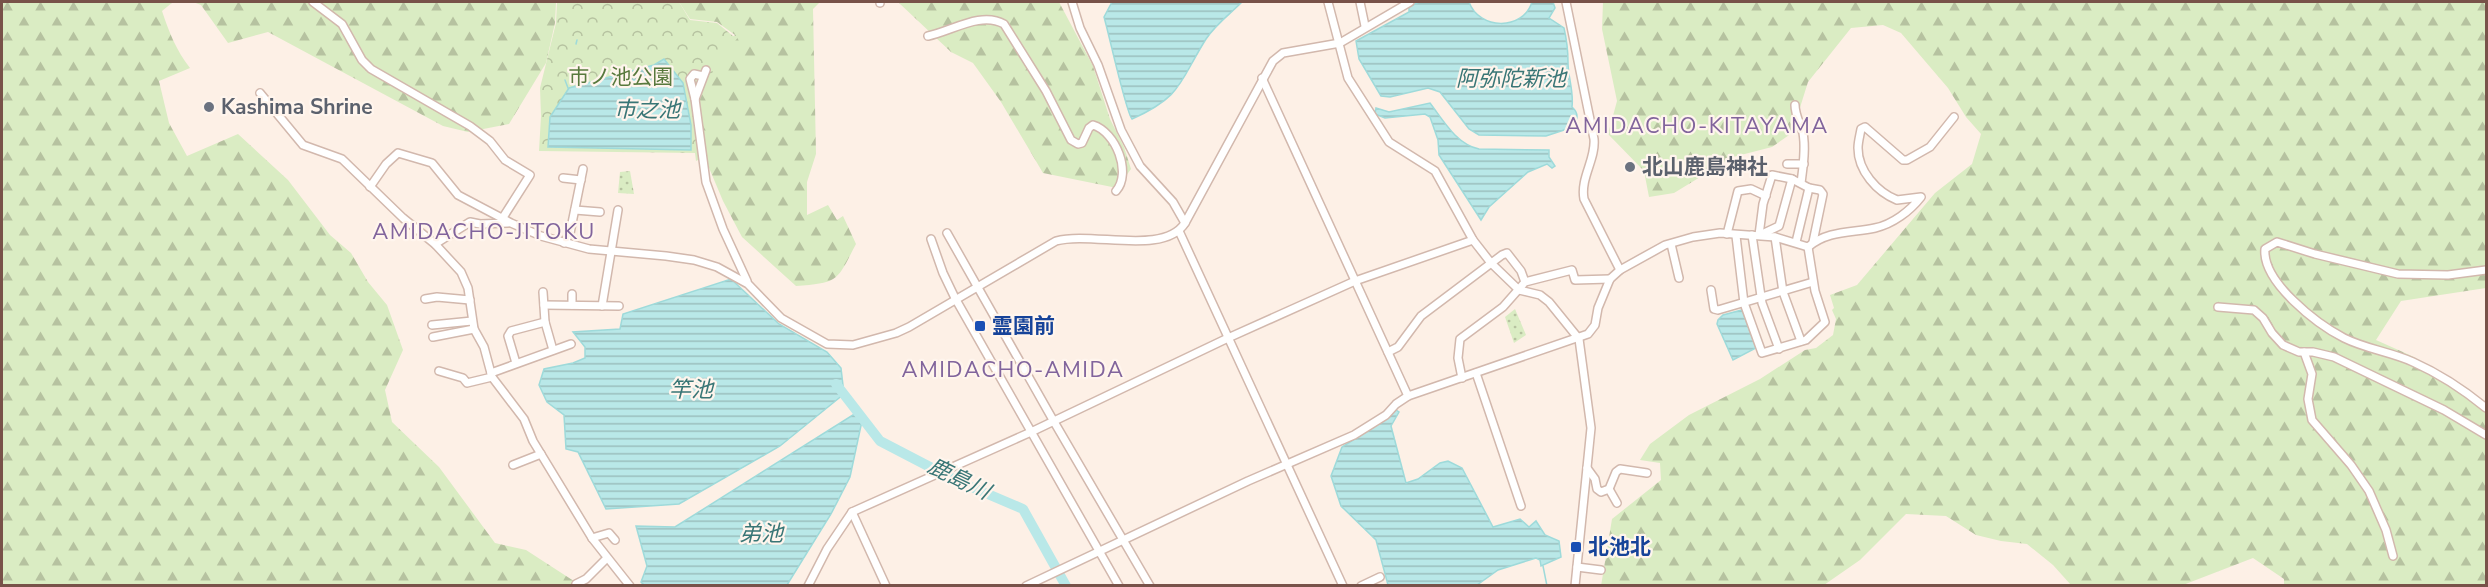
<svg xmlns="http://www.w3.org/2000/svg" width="2488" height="587" font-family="'Nunito Sans','Noto Sans JP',sans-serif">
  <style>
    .grass { fill: url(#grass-dots) }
    .forest { fill: url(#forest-firs) }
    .park { fill: url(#park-crowns) }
    .water { fill: url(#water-rules); stroke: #9edada; stroke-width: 1.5 }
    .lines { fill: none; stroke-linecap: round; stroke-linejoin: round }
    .stream { stroke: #9edada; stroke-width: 1.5 }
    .river { stroke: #b9e8e8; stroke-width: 10 }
    .minor-casing { stroke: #d2b8ad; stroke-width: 10 }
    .minor { stroke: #fff; stroke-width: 7 }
    .worship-dot { fill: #6b7280; stroke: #fff5ed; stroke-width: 2 }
    .transit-dot { fill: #1a4fb4; stroke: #fff5ed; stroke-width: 2 }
    .labels { text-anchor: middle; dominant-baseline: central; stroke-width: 4.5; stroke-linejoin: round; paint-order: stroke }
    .park-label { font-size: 21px; fill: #58793d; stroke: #fff5ed }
    .worship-label { font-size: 21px; font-weight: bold; fill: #5b616d; stroke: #fff5ed; text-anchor: start }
    .transit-label { font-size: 21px; font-weight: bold; fill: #164399; stroke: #fff5ed; text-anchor: start }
    .water-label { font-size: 22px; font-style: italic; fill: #397676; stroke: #fff5ed }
    .neighbourhood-label { font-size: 22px; letter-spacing: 1.5px; fill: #81649c; stroke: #fff5ed }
  </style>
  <defs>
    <pattern id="grass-dots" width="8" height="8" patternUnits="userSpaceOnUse" patternTransform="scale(1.5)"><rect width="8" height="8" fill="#daecc3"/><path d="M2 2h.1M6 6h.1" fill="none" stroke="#b6c2a0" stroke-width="1.8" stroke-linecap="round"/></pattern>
    <pattern id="forest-firs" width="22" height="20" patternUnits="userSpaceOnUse" patternTransform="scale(1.5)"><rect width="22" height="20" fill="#daecc3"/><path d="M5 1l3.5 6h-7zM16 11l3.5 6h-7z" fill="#b6c2a0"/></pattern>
    <pattern id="park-crowns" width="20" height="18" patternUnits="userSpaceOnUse" patternTransform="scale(1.5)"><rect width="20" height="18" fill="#daecc3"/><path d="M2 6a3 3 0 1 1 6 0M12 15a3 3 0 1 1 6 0" fill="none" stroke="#b6c2a0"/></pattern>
    <pattern id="water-rules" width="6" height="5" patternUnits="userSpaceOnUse" patternTransform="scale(1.5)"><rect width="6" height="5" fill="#b9e8e8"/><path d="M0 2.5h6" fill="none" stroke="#9bbfbe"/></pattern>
  </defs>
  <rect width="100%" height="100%" fill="#fdf0e6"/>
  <g class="grass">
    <polygon points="630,171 634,194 618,193 620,172"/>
    <polygon points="1515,309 1526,335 1514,343 1505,317"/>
  </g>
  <g class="forest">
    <path d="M2,2H173L162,11C169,32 176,50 190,68L159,81L169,123L187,156L238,134L288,180L330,235L351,253L368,282L387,305L403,350L385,390L392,422L439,467L495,543L526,550L580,585H2Z"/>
    <polygon points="193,2 556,2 555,23 546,63 509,124 468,132 443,126 268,32 228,43 201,5"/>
    <path d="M679,2H820L813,9L816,154L807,182V215L828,205L837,220L843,216L856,244C837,280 840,283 796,286L742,237L723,201L699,144L697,99L708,75L735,35L717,22L690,19Z"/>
    <polygon points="898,2 1059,2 1093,66 1110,119 1124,147 1131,169 1117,188 1043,173 1001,102 973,63 951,52"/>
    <polygon points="1603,2 2486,2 2486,288 2401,301 2376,340 2414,357 2486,402 2486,585 2284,585 2284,579 2253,558 2183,585 2071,585 2053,565 2027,544 2001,541 1976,535 1946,516 1906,514 1860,560 1824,585 1601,586 1612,519 1661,480 1660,463 1640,460 1650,444 1689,415 1760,379 1805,350 1816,348 1833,335 1836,319 1832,310 1834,308 1830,295 1857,285 1935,193 1972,164 1981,134 1966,117 1948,88 1901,33 1883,25 1851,28 1808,82 1792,133 1772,147 1733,157 1674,193 1649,197 1644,171 1608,134 1617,101 1602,29"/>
  </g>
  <polygon class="park" points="557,2 679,2 690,20 717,23 733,36 739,36 715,67 700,99 706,156 696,161 695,153 539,151 541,116 540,88 556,23"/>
  <g class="water">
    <path d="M1112,2H1242C1230,14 1215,25 1206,39C1179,82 1183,96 1132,119C1126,113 1109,34 1104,17Z"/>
    <path d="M1419,2H1469C1479,30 1523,31 1532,2H1553L1555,8L1549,18L1564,28C1567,41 1568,50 1568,62C1568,78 1574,91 1572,107C1579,113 1578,120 1573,127L1546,136L1479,135L1469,129L1440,92L1428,88L1390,97L1381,96L1359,59L1356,41L1409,12V7Z"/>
    <polygon points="664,59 683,83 691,125 691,150 548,147 550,117 569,88 654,65"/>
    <path d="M1430,103C1443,120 1456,144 1479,149L1549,150V157L1555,166L1552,168L1547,164L1528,172L1489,207L1481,220L1439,155L1438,140L1430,117L1425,114L1385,118L1375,114L1376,108L1389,112Z"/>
    <polygon points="731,279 779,324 827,352 841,368 844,394 780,446 679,504 606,509 578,452 566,449 564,415 547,402 539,385 544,369 573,363 585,358 585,347 573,332 620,329 623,314"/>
    <polygon points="1742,310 1756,348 1733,360 1717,324 1718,320 1723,315"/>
    <polygon points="1396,410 1399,412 1391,426 1406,483 1418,479 1440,463 1448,461 1462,468 1493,527 1520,519 1529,527 1536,521 1545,535 1559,541 1561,557 1541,566 1540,560 1536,558 1498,570 1477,585 1388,585 1376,540 1341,506 1331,476 1342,447 1385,420"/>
    <polygon points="856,413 862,421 850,477 831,514 787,585 645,586 641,582 647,566 636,526 675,527"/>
  </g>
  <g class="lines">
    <g class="stream">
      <polyline points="576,44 577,40"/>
      <polyline points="565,80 568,88"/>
      <polyline points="1543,566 1547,586"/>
    </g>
    <polyline class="river" points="836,384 880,441 955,480 1023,509 1066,586"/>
    <defs>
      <g id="minor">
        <polyline points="313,2 342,24 362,60 371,69 470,126 490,141 505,160 530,175 502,219"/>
        <polyline points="880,2 880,3"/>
        <polyline points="1072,2 1080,28 1098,65 1121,130 1140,166 1173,202 1185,223"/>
        <polyline points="1328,2 1348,78 1389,142 1435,171 1473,240 1491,263 1519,290 1540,295 1549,302 1579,339 1591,428 1575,586"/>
        <polyline points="1360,2 1365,26"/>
        <path d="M1566,2L1594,139C1596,159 1580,178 1584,199L1620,270"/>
        <path d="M928,36C952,31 981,11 1004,24L1046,91L1071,140L1078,144L1082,143L1089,128L1093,125C1116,132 1132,173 1116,191"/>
        <polyline points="706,70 695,99 706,182 723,229 747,281"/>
        <polyline points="1262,78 1408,396"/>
        <polyline points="260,93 303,145 342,159 403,218 435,244 461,272 468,288 474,329 484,347 492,377 524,419 533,441 592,538 630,586"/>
        <polyline points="695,99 690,79 694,74 703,76"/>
        <path d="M1795,105C1795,115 1800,123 1803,133C1806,149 1803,167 1801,183"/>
        <polyline points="1787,164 1804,164"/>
        <polyline points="563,178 581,180"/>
        <path d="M370,187L386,164L398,153L432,163L458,195L511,223L541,236L589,249L666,256L694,260L717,267L748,284L781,318L827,344L853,345L896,333L909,327L1056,241C1092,231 1164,256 1185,223L1273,61L1283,53L1340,43L1410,2"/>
        <polyline points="1809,188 1820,190 1823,194 1813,242"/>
        <polyline points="575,210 600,212"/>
        <polyline points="1179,231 1343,586"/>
        <polyline points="947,233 1053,420 1150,586"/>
        <polyline points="1727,234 1738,191 1751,189 1766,196"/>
        <polyline points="1762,234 1779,226 1792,179"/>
        <polyline points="1752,235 1762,303 1779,349"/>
        <polyline points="1759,235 1763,204 1772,175 1792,179 1809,188 1796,242"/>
        <polyline points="1736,236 1744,303 1762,353 1806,340 1825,322 1815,291 1808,247"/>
        <polyline points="1775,237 1783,292 1801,341"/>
        <polyline points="931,239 943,273 955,298 1119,586"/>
        <polyline points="564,243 570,233 583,169"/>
        <polyline points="435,244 470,222 480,224 508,223"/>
        <polyline points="1671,244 1679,278"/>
        <path d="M2486,270L2448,275L2398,274L2315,254L2277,242L2265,249C2262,282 2317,324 2344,338C2366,349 2391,352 2413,362C2440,374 2464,390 2486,408"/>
        <polyline points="1711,290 1714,309 1718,310 1813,282"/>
        <polyline points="543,292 545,322 553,350"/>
        <polyline points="425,299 437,297 470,300"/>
        <polyline points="544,305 619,306"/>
        <polyline points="572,305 572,294"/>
        <polyline points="602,306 618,210"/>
        <polyline points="2218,307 2254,310 2263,318 2272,333 2283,345 2299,352 2313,352 2334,357 2444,410 2486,435"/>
        <polyline points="432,325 472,321"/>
        <polyline points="433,337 474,329"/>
        <polyline points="1388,352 1398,347 1421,316 1502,255 1507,253 1521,271 1525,282"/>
        <polyline points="2304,352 2312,374 2308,399 2312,420 2351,465 2369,491 2386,530 2393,556"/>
        <polyline points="516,363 508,336 511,331 545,322"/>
        <polyline points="439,371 463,378 467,383 492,377"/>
        <polyline points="491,373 571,344"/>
        <polyline points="1476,373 1521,506"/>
        <polyline points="1462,378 1458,358 1460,339 1503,307 1525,282 1572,270 1575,280 1610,279"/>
        <polyline points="513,465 541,454"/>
        <polyline points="1587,468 1595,479 1597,489 1601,492 1609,489 1616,472 1620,469 1647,473"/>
        <polyline points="1609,489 1617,503"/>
        <polyline points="852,512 886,586"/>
        <polyline points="592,538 609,533 615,540"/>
        <polyline points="1577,567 1601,570"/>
        <polyline points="576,584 586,579 607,558"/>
        <polyline points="808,586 827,549 852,512 1031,432 1228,338 1355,281 1473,240"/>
        <path d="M1026,586L1248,481L1354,435L1386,415L1396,404L1408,396L1588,334L1595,325L1598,308L1610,279L1620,270L1665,245L1693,237L1720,233L1775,237L1808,247C1828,230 1852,233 1875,228C1893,224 1910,211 1921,197L1897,200C1877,192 1858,171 1858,148C1858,142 1860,135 1861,129L1865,127L1903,160H1907L1930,147L1954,117"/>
        <polyline points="1361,586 1380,577"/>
      </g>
    </defs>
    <use href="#minor" class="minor-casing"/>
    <use href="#minor" class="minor"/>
  </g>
  <g class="worship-dot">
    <circle cx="209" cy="107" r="6"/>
    <circle cx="1630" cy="167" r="6"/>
  </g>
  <g class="transit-dot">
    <rect x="974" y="320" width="12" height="12" rx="3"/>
    <rect x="1570" y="541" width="12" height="12" rx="3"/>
  </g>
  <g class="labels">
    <g class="park-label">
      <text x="621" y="77">市ノ池公園</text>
    </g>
    <g class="worship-label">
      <text x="221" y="107">Kashima Shrine</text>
      <text x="1642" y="167">北山鹿島神社</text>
    </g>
    <g class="transit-label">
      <text x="992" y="326">霊園前</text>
      <text x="1588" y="547">北池北</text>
    </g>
    <g class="water-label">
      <text x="1511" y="79">阿弥陀新池</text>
      <text x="647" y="110">市之池</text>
      <text x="691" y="390">竿池</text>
      <text transform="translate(959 479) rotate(26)">鹿島川</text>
      <text x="761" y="534">弟池</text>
    </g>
    <g class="neighbourhood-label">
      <text x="1697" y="126">AMIDACHO-KITAYAMA</text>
      <text x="484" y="232">AMIDACHO-JITOKU</text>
      <text x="1013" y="370">AMIDACHO-AMIDA</text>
    </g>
  </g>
  <rect width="2488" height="587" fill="none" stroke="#785249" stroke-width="6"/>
</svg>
